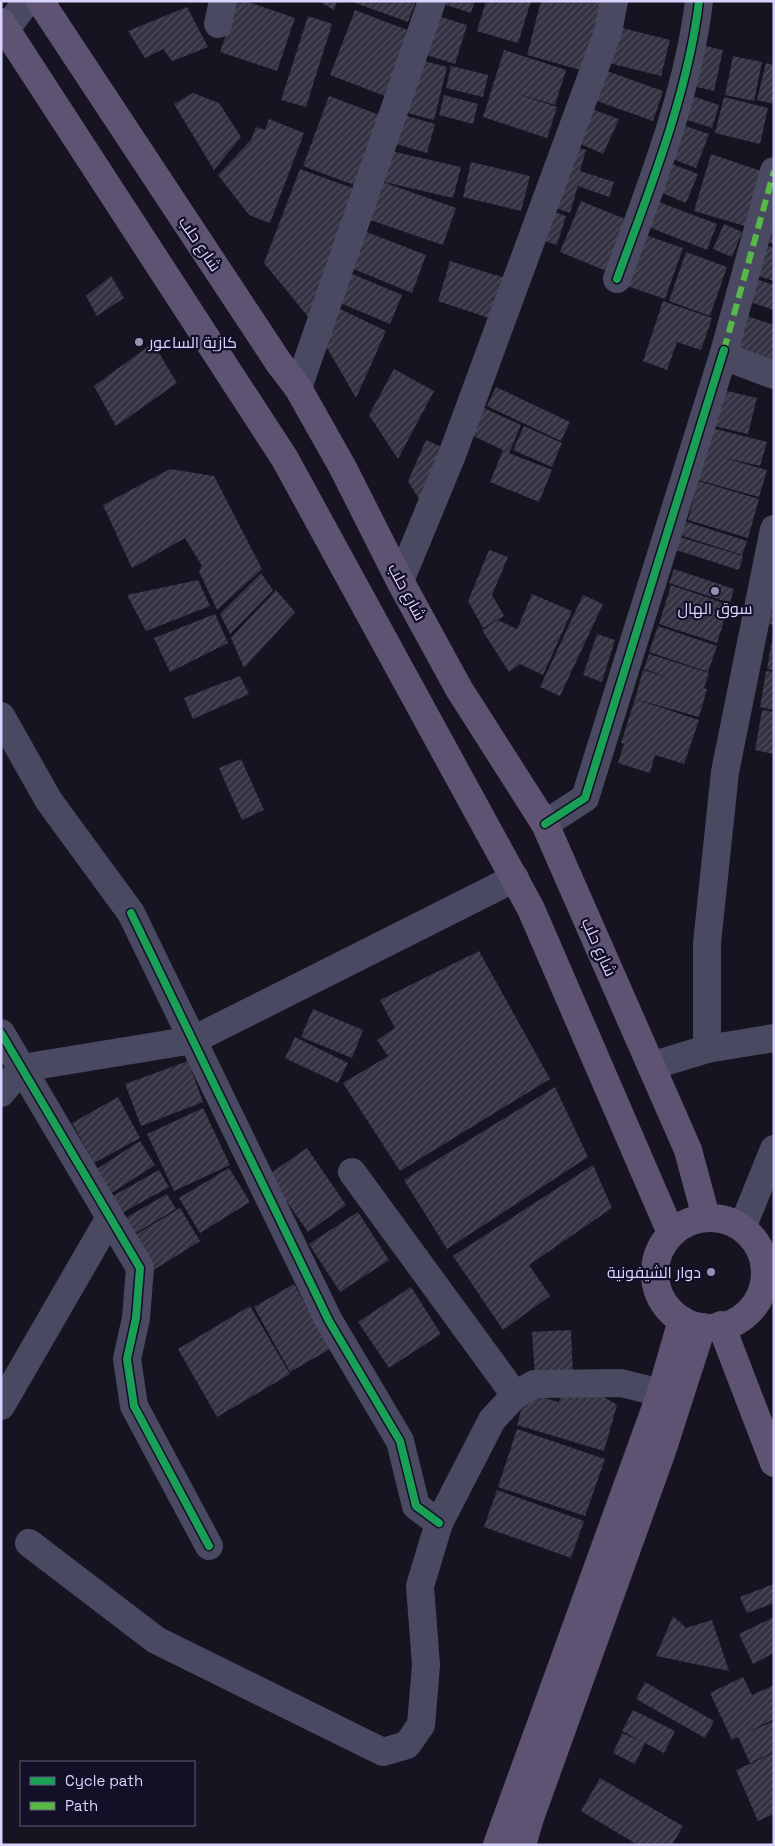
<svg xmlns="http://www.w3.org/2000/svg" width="775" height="1846" font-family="'Space Grotesk',Cairo,sans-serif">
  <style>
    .building { fill: url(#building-hatch) }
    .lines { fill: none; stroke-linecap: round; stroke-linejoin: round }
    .minor { stroke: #4a4962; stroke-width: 28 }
    .major { stroke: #5e5373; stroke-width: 28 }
    .quiet { stroke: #58b947; stroke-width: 6; stroke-dasharray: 12 6; stroke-linecap: butt }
    .cycleway-casing { stroke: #130f26; stroke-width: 11 }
    .cycleway { stroke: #1a9f57; stroke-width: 8 }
    .poi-dot { fill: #9591b1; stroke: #130f26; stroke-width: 2 }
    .labels { text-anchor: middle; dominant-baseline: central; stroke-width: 4.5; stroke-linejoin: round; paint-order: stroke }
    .street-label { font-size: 16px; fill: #d9d4ff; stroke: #130f26 }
    .poi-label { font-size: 16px; fill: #d9d4ff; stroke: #130f26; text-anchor: start }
  </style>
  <defs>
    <pattern id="building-hatch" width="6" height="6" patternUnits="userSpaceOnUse" patternTransform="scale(1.25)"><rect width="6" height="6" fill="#343243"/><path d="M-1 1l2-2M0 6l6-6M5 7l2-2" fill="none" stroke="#514f5f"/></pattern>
  </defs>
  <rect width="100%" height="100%" fill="#161421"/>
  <g class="building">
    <polygon points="238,1 245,1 295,18 277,71 220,52"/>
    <polygon points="318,1 337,1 334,10"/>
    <polygon points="350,1 416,1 408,22"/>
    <polygon points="434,1 475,1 471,13"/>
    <polygon points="486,1 531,1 518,43 477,31"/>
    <polygon points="541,1 594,1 606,4 588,72 527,55"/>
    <polygon points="187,7 208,47 172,61 163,49 145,58 128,31"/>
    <polygon points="355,10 415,33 390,98 330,75"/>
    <polygon points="431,14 467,25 455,64 420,53"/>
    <polygon points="308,16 332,24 306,107 281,100"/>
    <polygon points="610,25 670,40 661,76 601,61"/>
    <polygon points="693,43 723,50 714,91 684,84"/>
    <polygon points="504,50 566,70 555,105 509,91 557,107 547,138 483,117"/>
    <polygon points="733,56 762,62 754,101 725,95"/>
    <polygon points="417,59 447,67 434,120 404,112"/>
    <polygon points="766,63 774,65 774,104 757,100"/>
    <polygon points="451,66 488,75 483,97 446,88"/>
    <polygon points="604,70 663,91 653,121 594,100"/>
    <polygon points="193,93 219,103 241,137 214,170 174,104"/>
    <polygon points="683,93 719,105 712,128 675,116"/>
    <polygon points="444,95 478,104 473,124 439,115"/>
    <polygon points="329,96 385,117 359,187 303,166"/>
    <polygon points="724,97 768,108 760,144 715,133"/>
    <polygon points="586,107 619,119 603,154 570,139"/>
    <polygon points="400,114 435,124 427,153 392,143"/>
    <polygon points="269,119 304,133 270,223 249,215 218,175 251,140 256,127 265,130"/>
    <polygon points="674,122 709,134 696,168 662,155"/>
    <polygon points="567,144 586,150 580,171 614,182 609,197 578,186 570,213 547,205"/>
    <polygon points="391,151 461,167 453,198 384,182"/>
    <polygon points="711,154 764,172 745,226 694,211"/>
    <polygon points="659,159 698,174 686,203 648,187"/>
    <polygon points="471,162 530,176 521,211 463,197"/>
    <polygon points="300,169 358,190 314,324 264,263"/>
    <polygon points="380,181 456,208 443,245 367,219"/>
    <polygon points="651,199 717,224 707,250 641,224"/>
    <polygon points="581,201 630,221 609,272 560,252"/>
    <polygon points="545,209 566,216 557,245 535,238"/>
    <polygon points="774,217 774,244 766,241"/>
    <polygon points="724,224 742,232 732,257 713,249"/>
    <polygon points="364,231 426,255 412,293 351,268"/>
    <polygon points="642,234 683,248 665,299 624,285"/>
    <polygon points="765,245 774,248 774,281 755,275"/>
    <polygon points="686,252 727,267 710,316 669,301"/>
    <polygon points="450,261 505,278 492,319 438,301"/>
    <polygon points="350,273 402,295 390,324 338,302"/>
    <polygon points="111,276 124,298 97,316 86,296"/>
    <polygon points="749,277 774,285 774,310 741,299"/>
    <polygon points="663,301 712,318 701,350 677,342 667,370 643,361"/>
    <polygon points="338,308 386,331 356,398 323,341"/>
    <polygon points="744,315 774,325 774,362 733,348"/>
    <polygon points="153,343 177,383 116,426 94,386"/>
    <polygon points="394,369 434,391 398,459 369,415"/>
    <polygon points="496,387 570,422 561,441 487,406"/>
    <polygon points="723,390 757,398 748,434 714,426"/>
    <polygon points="482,407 521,425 509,453 552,470 539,502 490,482 503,450 469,434"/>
    <polygon points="524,426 562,443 552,467 513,450"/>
    <polygon points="712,428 767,442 760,466 721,457 767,470 759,497 698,480"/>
    <polygon points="426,440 446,449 422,504 408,481"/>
    <polygon points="170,469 214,476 262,569 217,610 199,571 202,566 185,538 132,568 103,505"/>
    <polygon points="698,481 759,499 748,538 688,520"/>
    <polygon points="684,521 747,541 742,555 680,535"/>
    <polygon points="680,537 743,556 739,570 676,550"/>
    <polygon points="489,550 508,557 492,595 504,616 483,628 468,601"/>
    <polygon points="674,569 734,589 730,603 669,583"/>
    <polygon points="261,573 273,590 230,634 220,614"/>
    <polygon points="198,580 210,606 146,631 127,595"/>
    <polygon points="671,585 729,605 717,643 659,624"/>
    <polygon points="276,590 295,612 244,668 231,638"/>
    <polygon points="532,594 572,611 543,675 520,664 509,672 482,630 498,620 517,629"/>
    <polygon points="583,595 603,604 560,696 540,687"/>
    <polygon points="774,600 774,625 769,624"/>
    <polygon points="215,614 228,643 170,672 154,638"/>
    <polygon points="658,626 717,646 708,672 649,652"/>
    <polygon points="597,634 615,640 602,682 583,675"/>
    <polygon points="773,634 774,634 774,670 767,669"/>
    <polygon points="649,654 709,673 704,688 707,689 699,717 635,699 643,670 670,678 644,669"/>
    <polygon points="766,671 774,672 774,710 760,707"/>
    <polygon points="240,676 249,694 193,719 184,698"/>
    <polygon points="635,699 699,720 684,764 655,755 650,773 618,763 624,744 621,743"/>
    <polygon points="762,710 774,712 774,754 755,750"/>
    <polygon points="241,759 264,810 242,820 219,768"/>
    <polygon points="479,951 550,1079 400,1171 343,1083 388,1056 377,1040 395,1028 380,1000"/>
    <polygon points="313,1009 363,1030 352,1058 301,1037"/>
    <polygon points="295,1037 348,1063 338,1083 285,1058"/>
    <polygon points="188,1061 203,1102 141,1126 125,1084"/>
    <polygon points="555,1087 588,1157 447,1249 404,1180"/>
    <polygon points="118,1097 140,1138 94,1163 72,1123"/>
    <polygon points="203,1108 230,1165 174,1191 147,1134"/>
    <polygon points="140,1141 155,1165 110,1194 95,1170"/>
    <polygon points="307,1148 346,1205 308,1232 268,1175"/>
    <polygon points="593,1165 612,1208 529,1265 550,1296 503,1330 453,1256"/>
    <polygon points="229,1168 250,1202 200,1233 179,1198"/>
    <polygon points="159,1170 169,1187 120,1214 111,1197"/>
    <polygon points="167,1194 176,1209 131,1236 122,1220"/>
    <polygon points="180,1208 200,1241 152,1271 132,1237"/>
    <polygon points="358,1212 389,1260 340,1292 309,1244"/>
    <polygon points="294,1284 330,1349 290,1372 254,1307"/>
    <polygon points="411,1287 441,1334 389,1368 358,1322"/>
    <polygon points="250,1306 290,1374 217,1417 178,1349"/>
    <polygon points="571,1330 573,1376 535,1378 532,1332"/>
    <polygon points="526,1393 559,1402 560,1397 599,1394 617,1405 604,1451 517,1425"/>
    <polygon points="517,1429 605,1459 585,1516 498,1487"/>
    <polygon points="497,1490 584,1521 571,1558 484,1527"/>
    <polygon points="774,1584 774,1603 747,1613 740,1597"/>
    <polygon points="673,1616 686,1628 712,1620 729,1671 656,1656"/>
    <polygon points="774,1617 774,1653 753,1664 739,1634"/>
    <polygon points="743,1677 752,1695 774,1685 774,1719 744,1734 774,1721 774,1752 750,1763 738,1737 732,1740 710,1693"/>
    <polygon points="645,1682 714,1721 705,1738 636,1699"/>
    <polygon points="633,1710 675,1731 664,1753 645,1743 635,1764 613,1753 622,1733 641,1741 622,1731"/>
    <polygon points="774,1753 774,1814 758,1821 736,1770"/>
    <polygon points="600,1778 683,1826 672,1845 638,1845 581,1811"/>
  </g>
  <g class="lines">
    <g class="minor">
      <polyline points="218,24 223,1"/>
      <polyline points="1,31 6,29 27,1"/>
      <path d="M617,279C649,191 688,94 699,1"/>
      <polyline points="723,356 774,375"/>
      <polyline points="298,388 432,1"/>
      <polyline points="400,581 452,455 608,32 614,1"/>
      <polyline points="1,716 49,801 131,913 329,1321 400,1441 416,1506 439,1523"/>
      <polyline points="545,824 585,798 723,356 774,171"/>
      <polyline points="1,1033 140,1268 136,1318 127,1359 134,1406 209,1546"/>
      <polyline points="707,1049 707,943 725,772 774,529"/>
      <polyline points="651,1066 707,1049 774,1038"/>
      <polyline points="1,1093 22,1068 193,1040 515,878"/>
      <polyline points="352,1172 515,1395"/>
      <polyline points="742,1228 774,1149"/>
      <polyline points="1,1406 109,1219"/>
      <polyline points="29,1543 156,1640 383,1752 407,1745 421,1725 426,1665 420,1586 439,1523 492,1420 515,1395 534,1384 621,1383 661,1393"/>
    </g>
    <g class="major">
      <polyline points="40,1 279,363 298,388 343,468 400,581 459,689 545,824 688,1150 706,1217"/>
      <polyline points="1,22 285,459 531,909 671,1233"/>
      <circle cx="710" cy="1273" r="55"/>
      <polyline points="721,1325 774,1463"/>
      <polyline points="497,1845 661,1393 682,1320"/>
      <polyline points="522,1845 530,1818 662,1451 702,1327"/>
    </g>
    <polyline class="quiet" points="724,350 774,171"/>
    <defs>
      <g id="cycleway">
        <path d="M617,279C649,191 688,94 699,1"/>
        <polyline points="545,824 585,798 724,350"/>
        <polyline points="131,913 329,1321 400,1441 416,1506 439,1523"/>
        <polyline points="1,1033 140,1268 136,1318 127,1359 134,1406 209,1546"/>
      </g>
    </defs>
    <use href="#cycleway" class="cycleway-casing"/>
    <use href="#cycleway" class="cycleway"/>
  </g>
  <g class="poi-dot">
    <circle cx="139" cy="342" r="5"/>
    <circle cx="715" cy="591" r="5"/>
    <circle cx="711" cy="1272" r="5"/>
  </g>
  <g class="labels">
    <g class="street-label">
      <text transform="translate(200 244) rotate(56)">شارع حلب</text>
      <text transform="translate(407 592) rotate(62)">شارع حلب</text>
      <text transform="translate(599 947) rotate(66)">شارع حلب</text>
    </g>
    <g class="poi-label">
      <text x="149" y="342">كازية الساعور</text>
      <text x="715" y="608" text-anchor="middle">سوق الهال</text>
      <text x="701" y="1272" text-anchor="end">دوار الشيفونية</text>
    </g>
  </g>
  <rect width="775" height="1846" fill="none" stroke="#d9d4ff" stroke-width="5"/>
  <rect x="20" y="1761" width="175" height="65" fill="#130f26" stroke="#625e7d"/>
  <rect x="30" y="1777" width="25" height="8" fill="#1a9f57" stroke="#625e7d"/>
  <text x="65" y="1786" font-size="15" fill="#d9d4ff">Cycle path</text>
  <rect x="30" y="1802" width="25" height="8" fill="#58b947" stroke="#625e7d"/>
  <text x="65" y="1811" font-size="15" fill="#d9d4ff">Path</text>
</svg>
